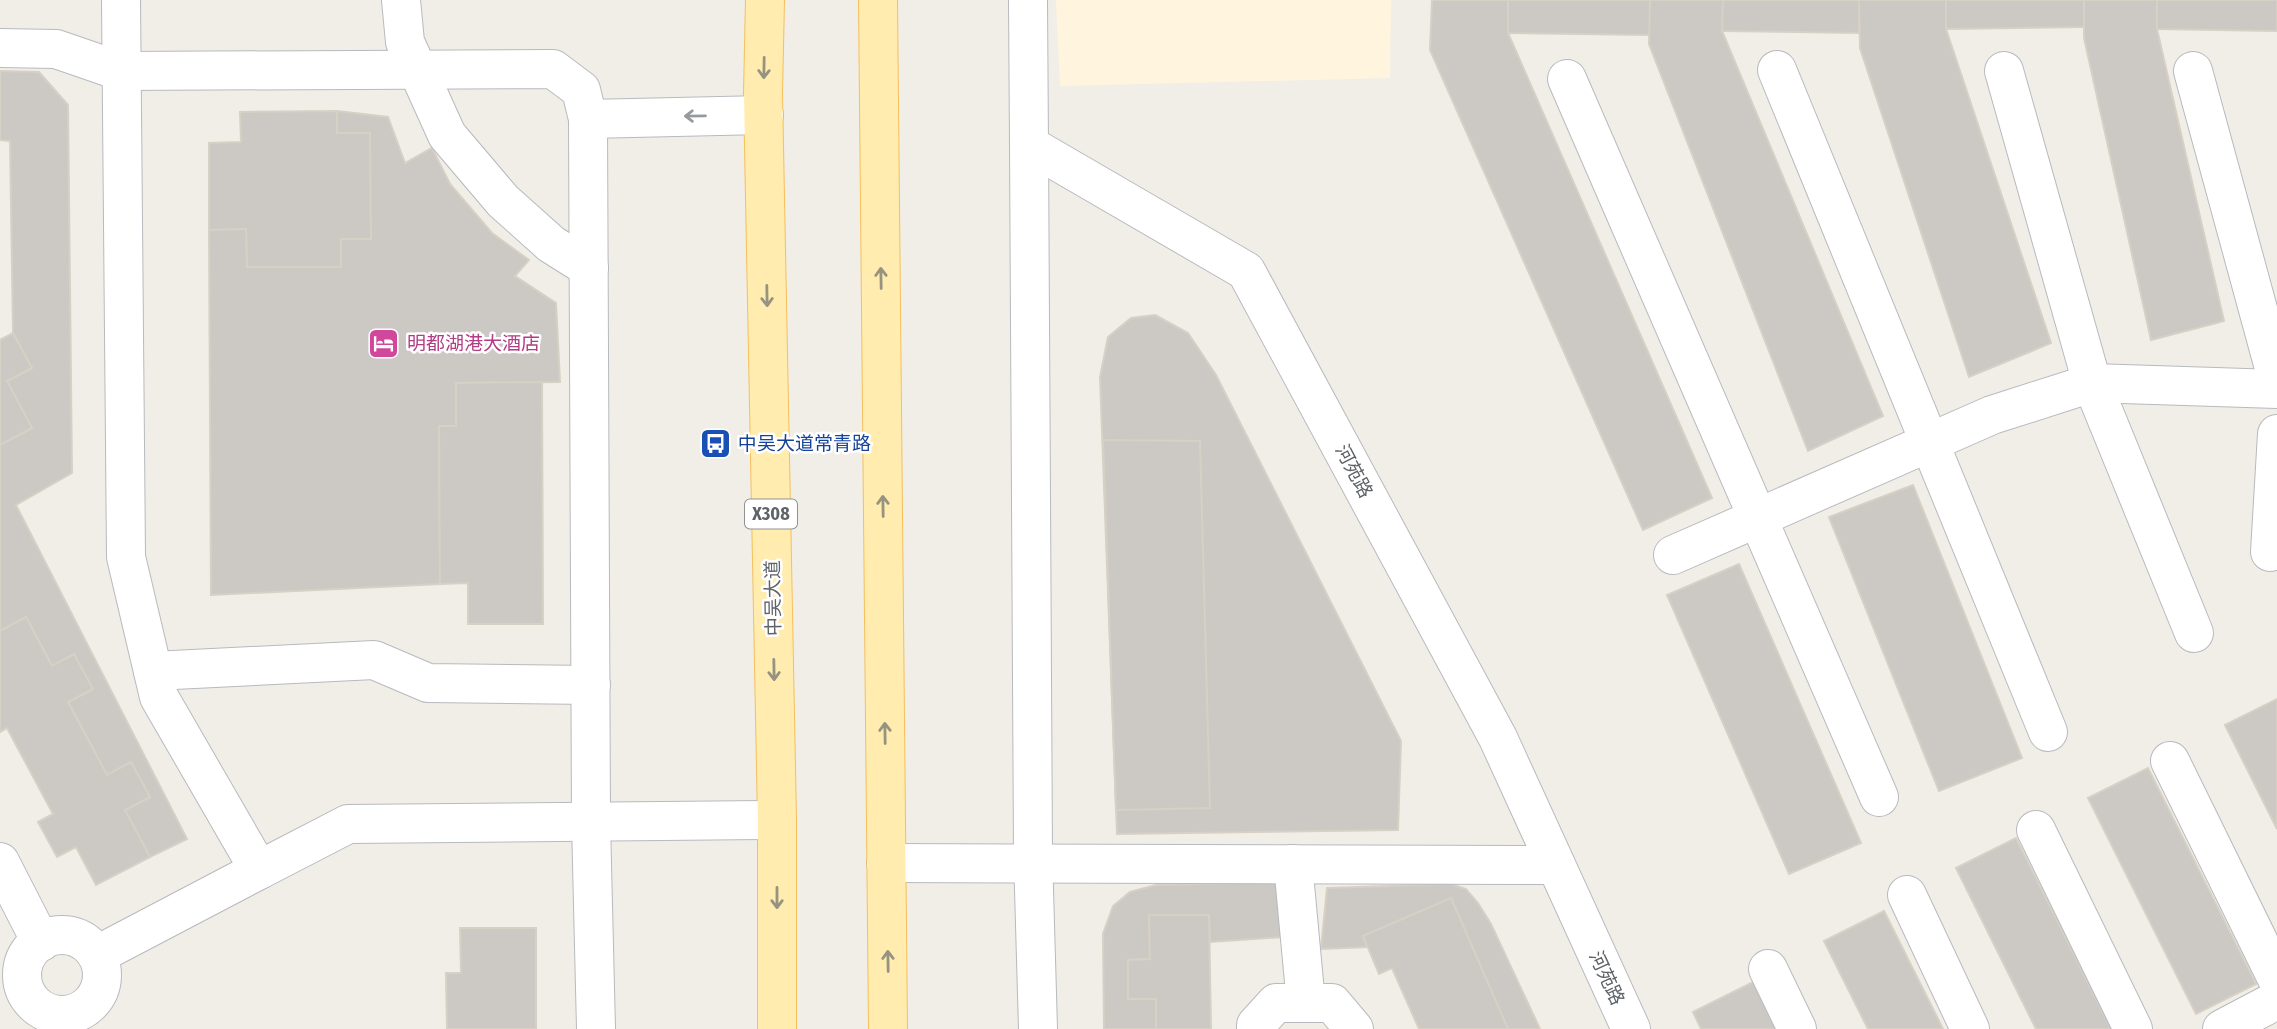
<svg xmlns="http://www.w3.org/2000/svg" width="2277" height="1029" font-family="'Fira Sans Condensed','Noto Sans SC',sans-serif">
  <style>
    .commercial { fill: #fff5de }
    .building { fill: #ccc9c4; stroke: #d6d0c5; stroke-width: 2 }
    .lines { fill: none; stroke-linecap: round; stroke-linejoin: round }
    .minor-casing { stroke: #b7babe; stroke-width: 40 }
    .major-casing { stroke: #f6bf5b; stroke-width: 40 }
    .minor { stroke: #fff; stroke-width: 38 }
    .major { stroke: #ffecae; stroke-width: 38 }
    .oneway { stroke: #969380 }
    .oneway2 { stroke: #969a9d }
    .labels { text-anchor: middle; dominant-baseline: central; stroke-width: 5; stroke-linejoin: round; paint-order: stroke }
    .shield { fill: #fff; stroke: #8e9295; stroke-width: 2 }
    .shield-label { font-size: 18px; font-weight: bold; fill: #5e6368 }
    .hotel-label { font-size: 19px; fill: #b23c85; stroke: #fff; text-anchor: start }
    .transit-label { font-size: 19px; fill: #164399; stroke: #fff; text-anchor: start }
    .street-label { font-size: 19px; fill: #5e6368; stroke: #fff }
  </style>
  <rect width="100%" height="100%" fill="#f1eee7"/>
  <polygon class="commercial" points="1056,0 1391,0 1390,78 1060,86"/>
  <g class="building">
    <polygon points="1432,0 1508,0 1508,33 1712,498 1643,530 1430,50"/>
    <polygon points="1508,0 1650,0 1650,35 1508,33"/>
    <polygon points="1650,0 1723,0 1722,31 1883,416 1808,451 1649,44"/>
    <polygon points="1723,0 1859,0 1859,33 1722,31"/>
    <polygon points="1859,0 1946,0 1946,29 2051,343 1969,377 1860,48"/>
    <polygon points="1946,0 2084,0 2085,27 1946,29"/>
    <polygon points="2084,0 2157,0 2157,29 2224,321 2151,340 2084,38"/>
    <polygon points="2157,0 2277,0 2277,31 2157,29"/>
    <polygon points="0,71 39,72 68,105 72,473 16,505 187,839 150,857 125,810 150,797 131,762 107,775 68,702 93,689 74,654 52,666 26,617 0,631 0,445 32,428 7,381 32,368 13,333 10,141 0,140"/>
    <polygon points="337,111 337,133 370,133 371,239 341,239 341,267 247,267 246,229 209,230 209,143 241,142 240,112"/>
    <polygon points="337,111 388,117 405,163 432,148 450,184 492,233 529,260 515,276 556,303 560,382 456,383 456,426 439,426 440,584 211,595 209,230 246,229 247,267 341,267 341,239 371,239 370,133 337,133"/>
    <polygon points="1155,315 1188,333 1216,375 1401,741 1398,830 1117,834 1100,377 1108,337 1131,318"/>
    <polygon points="13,333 32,368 7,381 32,428 0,445 0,340"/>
    <polygon points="542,382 543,624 468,624 468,583 440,584 439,426 456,426 456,383"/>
    <polygon points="1103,440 1200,441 1210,808 1116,810"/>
    <polygon points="1913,485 2022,758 1939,791 1829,517"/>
    <polygon points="1739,564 1861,843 1789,874 1667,595"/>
    <polygon points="26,617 52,666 74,654 93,689 68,702 107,775 131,762 150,797 125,810 150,857 96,885 76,847 57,857 38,822 53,814 7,728 0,732 0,631"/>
    <polygon points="2277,699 2277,829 2225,725"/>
    <polygon points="2148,768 2256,984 2196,1014 2088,798"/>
    <polygon points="2016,838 2111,1029 2036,1029 1956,868"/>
    <polygon points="1282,882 1284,937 1210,942 1209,915 1149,915 1150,959 1128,960 1128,999 1156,999 1156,1029 1104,1029 1103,934 1113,906 1130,892 1156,885"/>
    <polygon points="1451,884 1466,889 1478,903 1491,924 1540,1029 1508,1029 1451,898 1363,936 1367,947 1321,949 1327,888"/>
    <polygon points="1451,898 1508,1029 1419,1029 1392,968 1379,974 1363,936"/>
    <polygon points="1884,911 1943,1029 1868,1029 1824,941"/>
    <polygon points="1149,915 1209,915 1211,1029 1156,1029 1156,999 1128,999 1128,960 1150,959"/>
    <polygon points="460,928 536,928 536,1029 447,1029 446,973 461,973"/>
    <polygon points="1753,982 1776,1029 1701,1029 1693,1012"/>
  </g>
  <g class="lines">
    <defs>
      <g id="minor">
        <polyline points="121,0 126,557 159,697 259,870 348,824 777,820"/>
        <polyline points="401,0 405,42 447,135 503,201 551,244 589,268"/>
        <polyline points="1028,0 1029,145 1246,271 1498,738 1631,1029"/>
        <polyline points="0,48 56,49 120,71 553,69 581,90 588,119 591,822 596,1029"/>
        <polyline points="1777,70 2048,732"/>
        <polyline points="2004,71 2092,383 2194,633"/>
        <polyline points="2193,71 2277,379"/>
        <polyline points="1567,79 1879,797"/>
        <polyline points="588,119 764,115"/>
        <polyline points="1029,145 1033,854 1038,1029"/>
        <polyline points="2270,552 2277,434"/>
        <polyline points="1673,555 1992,415 2092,383 2277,389"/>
        <polyline points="153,671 374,660 428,683 591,685"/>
        <polyline points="2170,761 2277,979"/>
        <polyline points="2036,830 2133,1029"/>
        <polyline points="0,862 41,942"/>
        <polyline points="886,863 1556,865"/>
        <polyline points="1293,864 1306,1003"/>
        <polyline points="1907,895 1970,1029"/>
        <circle cx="62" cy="975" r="40"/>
        <polyline points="97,955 259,870"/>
        <polyline points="1768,969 1797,1029"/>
        <polyline points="1256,1029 1256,1025 1276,1003 1332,1003 1354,1029"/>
        <polyline points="2222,1029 2277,1000"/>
      </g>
      <g id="major">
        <polyline points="765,0 763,94 777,820 777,1029"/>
        <polyline points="878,0 888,1029"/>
      </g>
    </defs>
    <use href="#minor" class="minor-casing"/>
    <use href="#major" class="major-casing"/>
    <use href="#minor" class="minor"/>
    <use href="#major" class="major"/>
  </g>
  <defs><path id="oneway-shaft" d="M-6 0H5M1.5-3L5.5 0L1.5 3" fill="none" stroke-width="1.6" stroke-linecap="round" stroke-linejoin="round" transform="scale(1.75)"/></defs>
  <g class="oneway">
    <use href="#oneway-shaft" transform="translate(764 68) rotate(91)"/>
    <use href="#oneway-shaft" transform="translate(881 278) rotate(-91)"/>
    <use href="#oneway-shaft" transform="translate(767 296) rotate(89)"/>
    <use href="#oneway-shaft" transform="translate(883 506) rotate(-91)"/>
    <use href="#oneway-shaft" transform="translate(774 670) rotate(89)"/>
    <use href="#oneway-shaft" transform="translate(885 733) rotate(-91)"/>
    <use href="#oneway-shaft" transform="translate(777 898) rotate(90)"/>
    <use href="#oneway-shaft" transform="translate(888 961) rotate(-91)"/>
  </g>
  <use class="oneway2" href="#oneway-shaft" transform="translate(695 116) rotate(179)"/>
  <defs>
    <symbol id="hotel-square" viewBox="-11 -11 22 22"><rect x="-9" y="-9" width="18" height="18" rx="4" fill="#d1479c" stroke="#fff"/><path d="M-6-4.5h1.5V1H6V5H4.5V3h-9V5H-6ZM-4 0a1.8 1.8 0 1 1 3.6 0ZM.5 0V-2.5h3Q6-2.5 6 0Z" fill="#fff"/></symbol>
    <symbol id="bus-square" viewBox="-11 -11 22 22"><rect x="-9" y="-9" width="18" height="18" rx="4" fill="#1a4fb4" stroke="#fff"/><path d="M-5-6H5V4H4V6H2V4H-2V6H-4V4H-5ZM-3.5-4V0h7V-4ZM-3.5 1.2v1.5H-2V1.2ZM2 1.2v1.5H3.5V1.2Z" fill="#fff"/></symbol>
  </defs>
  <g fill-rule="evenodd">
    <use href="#hotel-square" x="366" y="326" width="35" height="35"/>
    <use href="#bus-square" x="698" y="426" width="35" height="35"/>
  </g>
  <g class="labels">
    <rect class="shield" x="745" y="499.5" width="52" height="29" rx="5"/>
    <g class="shield-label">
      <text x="771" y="514">X308</text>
    </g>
    <g class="hotel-label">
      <text x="407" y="343">明都湖港大酒店</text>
    </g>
    <g class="transit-label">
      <text x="738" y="443">中吴大道常青路</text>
    </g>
    <g class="street-label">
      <text transform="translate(1354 471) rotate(62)">河苑路</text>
      <text transform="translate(773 598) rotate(-91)">中吴大道</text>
      <text transform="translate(1607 978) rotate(65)">河苑路</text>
    </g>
  </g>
</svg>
